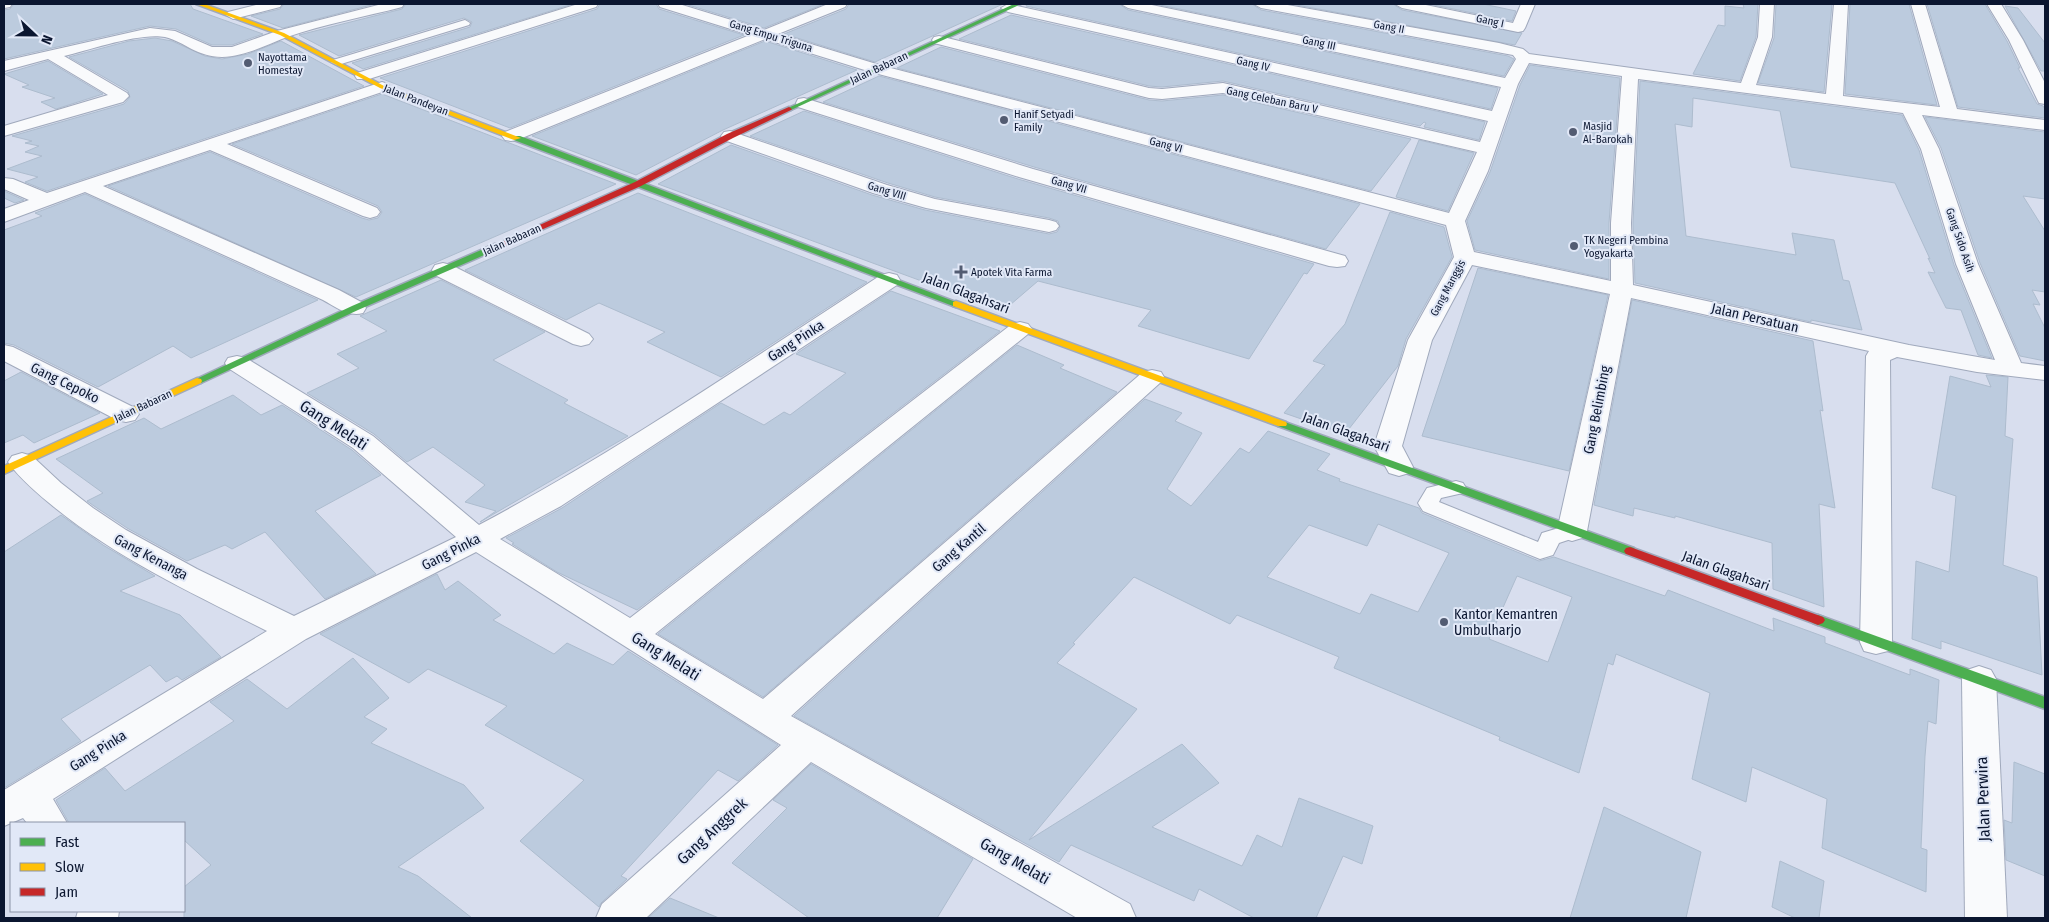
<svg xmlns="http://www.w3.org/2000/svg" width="2049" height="922" font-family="'Fira Sans Condensed',sans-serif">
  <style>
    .building { fill: #bccbde; stroke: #adbcce; fill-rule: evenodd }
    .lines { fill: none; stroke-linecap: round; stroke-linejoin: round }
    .lane-casing { stroke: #a0a9bc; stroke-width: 2 }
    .street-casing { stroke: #a0a9bc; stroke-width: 2 }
    .fast-casing { stroke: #a0a9bc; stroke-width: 3 }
    .slow-casing { stroke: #a0a9bc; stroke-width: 3 }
    .jam-casing { stroke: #a0a9bc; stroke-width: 3 }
    .lane { fill: #f9fafc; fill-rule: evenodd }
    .street { fill: #f9fafc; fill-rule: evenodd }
    .fast { fill: #4caf50; fill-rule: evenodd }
    .slow { fill: #ffc107; fill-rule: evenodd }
    .jam { fill: #c62828; fill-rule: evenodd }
    .poi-dot { fill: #535c72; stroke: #e1e8f7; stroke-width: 2 }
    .labels { text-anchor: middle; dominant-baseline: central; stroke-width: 4; stroke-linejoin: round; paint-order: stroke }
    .far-street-label { font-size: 11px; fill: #0b1630; stroke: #e1e8f7 }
    .far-poi-label { font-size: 11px; fill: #0b1630; stroke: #e1e8f7; text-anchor: start }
    .street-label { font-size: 14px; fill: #0b1630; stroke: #e1e8f7 }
    .poi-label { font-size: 14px; fill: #0b1630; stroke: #e1e8f7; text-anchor: start }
    .near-street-label { font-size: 16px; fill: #0b1630; stroke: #e1e8f7 }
  </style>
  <rect width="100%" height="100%" fill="#d8deee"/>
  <g class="building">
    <polygon points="14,4 190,4 193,9 263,34 232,45 212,45 176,29 150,26 4,59 4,10 10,9"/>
    <polygon points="284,4 375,4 283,28 251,16 280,9"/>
    <polygon points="406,4 573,4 363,69 352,63 470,27 472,22 464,18 339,56 299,35 402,9"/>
    <polygon points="600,4 656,4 659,9 744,35 510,128 380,78 597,9"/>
    <polygon points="685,4 824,4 764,28"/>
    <polygon points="849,4 1003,4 875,62 784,34 846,9"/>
    <polygon points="1027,4 1119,4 1128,10 1498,88 1491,109 1026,6"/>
    <polygon points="1155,4 1252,4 1261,10 1508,56 1514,59 1504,76"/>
    <polygon points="1291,4 1393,4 1402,10 1522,33 1515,45"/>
    <polygon points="1429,4 1483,4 1516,11 1512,21"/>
    <polygon points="1743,4 1758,4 1756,37 1740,81 1693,74 1718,25 1725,26 1725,6 1744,8"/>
    <polygon points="1776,4 1832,4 1824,92 1758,83 1774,38"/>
    <polygon points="1850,4 1909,4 1937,105 1845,94"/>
    <polygon points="1927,4 1985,4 2007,41 2020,68 2018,68 2037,104 2043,106 2045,109 2045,118 1958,107"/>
    <polygon points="2005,6 2018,8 2045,43 2045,71 2041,71"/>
    <polygon points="1011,15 1485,122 1479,140 1424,127 1426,123 1424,122 1420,126 1223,81 1162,87 1149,86 959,39"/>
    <polygon points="155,38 172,41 205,56 222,59 248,54 281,41 364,86 47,191 25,182 38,177 7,169 42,156 25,152 39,146 25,143 32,141 12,136 124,104 130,97 128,91 69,57 129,41"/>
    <polygon points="765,41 857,70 723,130 636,175 532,136"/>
    <polygon points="941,47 1149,100 1162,101 1223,95 1411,139 1371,191 897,68"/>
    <polygon points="48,61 103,94 56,109 41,102 55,98 22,87 29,85 4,74"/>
    <polygon points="1530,65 1620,78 1609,223 1609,279 1475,250 1467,221 1490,172 1520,85"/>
    <polygon points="879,76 1360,204 1326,249 1034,167 823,102"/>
    <polygon points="1640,81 1902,115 1919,150 1954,265 1992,358 1978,355 1961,310 1946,308 1928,272 1935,273 1928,258 1930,259 1895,183 1791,167 1780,111 1693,98 1692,127 1675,124 1686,236 1796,255 1792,233 1834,240 1843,280 1849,281 1862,330 1811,320 1811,322 1635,283 1633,223"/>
    <polygon points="382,94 616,184 356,297 108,186 210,152 362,218 369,220 378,218 382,212 378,206 232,144"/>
    <polygon points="804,111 1018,179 1314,264 1307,274 1304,273 1249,359 1138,326 1151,310 1038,281 1003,311 658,184 731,145 872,195 925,210 1049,234 1057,232 1060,227 1058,221 1049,218 935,197 888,183 750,136"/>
    <polygon points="1925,117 2045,132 2045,199 2023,196 2045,231 2045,292 2032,290 2040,305 2033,304 2045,328 2045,361 2020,356 1980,263 1941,148"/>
    <polygon points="1419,140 1474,153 1448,211 1396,197"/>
    <polygon points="4,191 24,200 15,203 4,198"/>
    <polygon points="638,193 867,282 721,377 647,342 665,332 599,303 566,320 465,270"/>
    <polygon points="85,194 318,300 191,358 173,346 98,387 14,345 4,343 4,230 42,216 35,213"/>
    <polygon points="1390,212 1444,227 1452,257 1406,339 1398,366 1345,434 1284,413 1325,365 1313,361 1345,324"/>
    <polygon points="1478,268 1608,295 1569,471 1422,436"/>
    <polygon points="441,280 545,332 493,360 568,400 564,403 628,436 480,522 496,511 465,502 485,485 433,447 407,462 374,434 307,393 359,368 337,354 387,331 360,316"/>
    <polygon points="891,291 1000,331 637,610 557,572 512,544 514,543 506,538 562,508 721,403 764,425 784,412 790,415 846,373 796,354"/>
    <polygon points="1632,300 1813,341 1823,411 1820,410 1835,508 1819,504 1824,607 1773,589 1772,543 1675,516 1675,518 1634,508 1633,516 1594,505"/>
    <polygon points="1017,345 1064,365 1060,368 1117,392 763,697 658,634"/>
    <polygon points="21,372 100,413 34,443 23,435 4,443 4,381"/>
    <polygon points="1986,375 2008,377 2005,436 2013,439 2003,565 2037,577 2042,675 1941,641 1941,649 1912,639 1916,561 1949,572 1956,496 1932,488 1950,376 1991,387"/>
    <polygon points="233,395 261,415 282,405 352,450 381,475 315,511 376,574 325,599 265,532 232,549 225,545 187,561 127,528 94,506 87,501 103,493 56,459 144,418 161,429"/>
    <path d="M1145,399L1182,413L1175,421L1202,433L1167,489L1191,506L1240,448L1249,453L1268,431L1330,454L1317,470L1340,479L1339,481L1419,508L1422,513L1539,561L1554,557L1665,596L1668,590L1774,631L1773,618L1825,637V643L1910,675V669L1939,680L1936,724L1928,721L1925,756L1921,848L1927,850L1926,892L1822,848L1827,799L1752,767L1746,802L1692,779L1710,693L1616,654L1613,665L1608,663L1579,773L1499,740L1500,737L1334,668L1339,657L1237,615L1230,624L1134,577L1073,643L1075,644L1057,663L1137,709L1029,840L1182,744L1219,783L1152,827L1242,866L1257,835L1282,847L1299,798L1373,826L1362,864L1343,856L1316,918H1254L1199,889L1194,901L1071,845L1059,862L794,716ZM1378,524L1449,553L1418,612L1371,594L1360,614L1267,577L1309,525L1367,546ZM1517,576L1572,597L1548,662L1489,639Z"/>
    <polygon points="61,515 103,545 155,576 120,591 180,615 221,657 182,680 177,676 166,682 150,665 61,719 81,741 4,788 4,552"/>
    <polygon points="437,574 445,590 458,581 501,615 493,620 554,654 567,643 613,665 628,651 778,745 738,781 718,770 621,876 627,879 601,903 599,907 520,841 584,780 485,725 507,706 428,669 409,683 320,634"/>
    <polygon points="353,658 389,698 364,717 387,729 371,743 464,785 484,808 398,867 418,876 472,918 184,918 184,887 211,865 184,840 184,823 69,823 56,800 105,768 125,791 234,721 210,702 247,679 287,709"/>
    <polygon points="2014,762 2045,774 2045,876 2006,860 2004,820 2012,823"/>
    <polygon points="811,764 973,859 937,918 809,918 732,863 787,808 773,800"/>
    <polygon points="1604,807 1701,852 1686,918 1570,918"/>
    <polygon points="1780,861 1824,881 1819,918 1795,918 1772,907"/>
    <polygon points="670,898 719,918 648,918"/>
  </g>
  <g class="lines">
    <defs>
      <g id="lane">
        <polygon points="465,20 470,23 469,25 341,64 337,65 331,62 333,60"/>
        <polygon points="1456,481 1463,483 1466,488 1463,493 1441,498 1439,502 1538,542 1542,533 1572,524 1580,526 1583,531 1580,536 1559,543 1553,555 1540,559 1423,511 1418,503 1427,488"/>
      </g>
      <g id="street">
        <polygon points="4,4 12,4 10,7 4,8"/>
        <polygon points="260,4 282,4 280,7 233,19 226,15 228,12"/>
        <path d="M382,4H404L402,7C364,17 324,24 287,37C266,45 246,56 222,57C197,57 185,42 165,37C141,32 89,50 64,56L127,93L129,96L123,102L4,136V126L108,95L48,59L4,71V61L150,28L175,31L212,47H232L277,31Z"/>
        <polygon points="578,4 598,4 596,7 369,79 357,79 355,76 357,73"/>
        <path d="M658,4H679L764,30L828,4H847L845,7L778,34L883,66L1449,213L1477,152L1223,93L1162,99L1149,98L934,43L932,40L934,37L939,36L1149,88L1162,89L1223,83L1480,142L1488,121L1008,12L1001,8L1008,4L1492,111L1501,87L1128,8L1121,4H1147L1505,78L1516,59L1513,55L1261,8L1254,4H1282L1499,43L1523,49L1529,54L1741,83L1758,37L1760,4H1774L1772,37L1756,85L1826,94L1834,4H1848L1843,96L1940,107L1911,4H1925L1957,109L2045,120V130L1922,115L1939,149L1978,264L2021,363L2045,366V380L1977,372L1897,357L1890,360L1892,642L1888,651L1876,654L1864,651L1860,642L1866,356L1869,351L1631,298L1587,531L1582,538L1572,541L1562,538L1557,531L1610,294L1472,265L1432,340L1402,446L1413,467L1409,473L1399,476L1389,473L1374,446L1408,340L1454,257L1446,225L871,72L765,39L517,140L511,141L505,140L502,136L505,132L750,35L660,7ZM1529,63L1622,76L1611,223V281L1474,252L1465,221L1488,171L1518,84ZM1638,79L1903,113L1921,149L1956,264L1995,360L1909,345L1633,285L1631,223Z"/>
        <polygon points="1395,4 1421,4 1513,23 1521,4 1535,4 1525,28 1523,31 1518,32 1402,8"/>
        <polygon points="1987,4 2001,4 2023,40 2045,83 2045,104 2039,103 2037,99 2009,40"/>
        <path d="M382,82L388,84L390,87L388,90L227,144L377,208L380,212L377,216L370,218L363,216L210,150L103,186L339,290L363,303L366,308L363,313C348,317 336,307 323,300L85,192L4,222V209L29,200L4,189V178L13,179L47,193Z"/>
        <polygon points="804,98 1033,169 1345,256 1348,261 1345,266 1337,267 1329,266 1019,177 798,107 796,103 798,99"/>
        <polygon points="730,131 887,185 935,199 1049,220 1056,222 1059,226 1056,230 1049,232 926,208 873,193 724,140 721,136 724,132"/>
        <polygon points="443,263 451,265 589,334 593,339 589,344 581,346 573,344 435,275 432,270 435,265"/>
        <path d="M889,273L897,275L900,280L897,285L561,506L500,539L630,618L1012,324L1020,322L1028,324L1032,329L1028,334L655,634L763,699L1143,372L1152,370L1161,372L1164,377L1161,382L791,716L1130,904L1136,918H1077L811,762L646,918H596L602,904L781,745L476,552L306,639L53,799L67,823H27L23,818L4,826V790L267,631C194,594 118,559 54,507C38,494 20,479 8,462L12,456L22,453L32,456L61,483L93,508L126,530L197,569L294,616L456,537L353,448L228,368L225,363L228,358L237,356L246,358L373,436L479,525C618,451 749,361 881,275Z"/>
        <polygon points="4,345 13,347 135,408 139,414 135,420 126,422 117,420 4,361"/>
        <polygon points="1979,666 1991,670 1996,679 2007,918 1965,918 1962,679 1967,670"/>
        <polygon points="78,911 119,911 118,918 76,918"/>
      </g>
      <g id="fast">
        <polygon points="1014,4 1021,4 791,110 786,109"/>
        <polygon points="514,136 520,136 961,304 956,307 953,306 514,140"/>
        <polygon points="495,244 498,245 498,249 358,310 201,383 193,383 192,381 352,306"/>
        <polygon points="1282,421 1634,548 1636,551 1634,554 1626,554 1278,426 1277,424 1278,422"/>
        <polygon points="1818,615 2045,697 2045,709 1813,623 1811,620 1813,617"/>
      </g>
      <g id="slow">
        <polygon points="196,4 204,4 284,33 384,86 521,138 514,140 380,88 280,35"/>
        <polygon points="956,301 1286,422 1287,424 1286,426 1278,426 953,306 953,302"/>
        <polygon points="197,378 201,379 202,381 201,383 4,474 4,466"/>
      </g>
      <g id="jam">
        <polygon points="789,107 792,109 791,110 733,138 641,186 498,249 495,250 491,247 635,182 727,134"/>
        <polygon points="1630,547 1823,617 1825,620 1823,623 1818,625 1813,623 1626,554 1624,551 1626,548"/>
      </g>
    </defs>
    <use href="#lane" class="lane-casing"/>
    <use href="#street" class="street-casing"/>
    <use href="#fast" class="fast-casing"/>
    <use href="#slow" class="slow-casing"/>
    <use href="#jam" class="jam-casing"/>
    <use href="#lane" class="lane"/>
    <use href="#street" class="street"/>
    <use href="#fast" class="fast"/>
    <use href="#slow" class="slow"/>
    <use href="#jam" class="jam"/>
  </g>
  <g class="poi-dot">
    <circle cx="248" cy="63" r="5"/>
    <circle cx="1004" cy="120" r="5"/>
    <circle cx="1573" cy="132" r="5"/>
    <circle cx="1574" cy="246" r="5"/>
    <path d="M958.5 264.5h5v5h5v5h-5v5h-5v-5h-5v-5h5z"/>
    <circle cx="1444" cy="622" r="5"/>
  </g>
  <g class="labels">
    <g class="far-street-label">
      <text transform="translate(1490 21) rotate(12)">Gang I</text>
      <text transform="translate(1389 27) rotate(11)">Gang II</text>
      <text transform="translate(771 36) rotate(17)">Gang Empu Triguna</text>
      <text transform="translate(1319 43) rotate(12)">Gang III</text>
      <text transform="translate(1253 64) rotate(13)">Gang IV</text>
      <text transform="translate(879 68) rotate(-25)">Jalan Babaran</text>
      <text transform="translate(416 100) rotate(21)">Jalan Pandeyan</text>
      <text transform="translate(1272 100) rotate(12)">Gang Celeban Baru V</text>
      <text transform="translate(1166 145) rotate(15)">Gang VI</text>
      <text transform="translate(1069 185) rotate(16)">Gang VII</text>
      <text transform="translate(887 191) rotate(17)">Gang VIII</text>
      <text transform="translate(512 240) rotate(-24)">Jalan Babaran</text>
      <text transform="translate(1960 240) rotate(71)">Gang Sido Asih</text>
      <text transform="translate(1448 288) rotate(-62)">Gang Manggis</text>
      <text transform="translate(143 406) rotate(-25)">Jalan Babaran</text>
    </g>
    <g class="far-poi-label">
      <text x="258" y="57">Nayottama<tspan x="258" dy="13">Homestay</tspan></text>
      <text x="1014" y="114">Hanif Setyadi<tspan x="1014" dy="13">Family</tspan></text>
      <text x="1583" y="126">Masjid<tspan x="1583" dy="13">Al-Barokah</tspan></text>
      <text x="1584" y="240">TK Negeri Pembina<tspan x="1584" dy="13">Yogyakarta</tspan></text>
      <text x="971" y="272">Apotek Vita Farma</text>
    </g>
    <g class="street-label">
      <text transform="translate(966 293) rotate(21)">Jalan Glagahsari</text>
      <text transform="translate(1755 318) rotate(13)">Jalan Persatuan</text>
      <text transform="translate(796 341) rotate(-33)">Gang Pinka</text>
      <text transform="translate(65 383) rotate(26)">Gang Cepoko</text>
      <text transform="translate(1597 410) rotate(-79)">Gang Belimbing</text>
      <text transform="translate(1346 432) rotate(20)">Jalan Glagahsari</text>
      <text transform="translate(959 548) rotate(-41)">Gang Kantil</text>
      <text transform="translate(451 552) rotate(-27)">Gang Pinka</text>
      <text transform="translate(151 557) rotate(28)">Gang Kenanga</text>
      <text transform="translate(1726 571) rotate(20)">Jalan Glagahsari</text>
      <text transform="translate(98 751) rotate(-32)">Gang Pinka</text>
    </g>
    <g class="poi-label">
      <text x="1454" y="614">Kantor Kemantren<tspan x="1454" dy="16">Umbulharjo</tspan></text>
    </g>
    <g class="near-street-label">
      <text transform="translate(334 425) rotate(33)">Gang Melati</text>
      <text transform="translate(666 656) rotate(32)">Gang Melati</text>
      <text transform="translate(1983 799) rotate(-92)">Jalan Perwira</text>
      <text transform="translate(712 831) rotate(-43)">Gang Anggrek</text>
      <text transform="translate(1015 861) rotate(30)">Gang Melati</text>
    </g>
  </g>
  <rect width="2049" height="922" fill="none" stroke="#0b1630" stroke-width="10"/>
  <rect x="10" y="822" width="175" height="90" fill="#e1e8f7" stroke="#8b94a7"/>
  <rect x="20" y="838" width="25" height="8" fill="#4caf50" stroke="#8b94a7"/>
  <text x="55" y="847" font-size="15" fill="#0b1630">Fast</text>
  <rect x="20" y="863" width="25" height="8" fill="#ffc107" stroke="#8b94a7"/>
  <text x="55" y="872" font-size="15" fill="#0b1630">Slow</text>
  <rect x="20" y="888" width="25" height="8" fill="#c62828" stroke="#8b94a7"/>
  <text x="55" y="897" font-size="15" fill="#0b1630">Jam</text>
  <g transform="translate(35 35) rotate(112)" stroke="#e1e8f7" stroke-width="4" paint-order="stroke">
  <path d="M0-4L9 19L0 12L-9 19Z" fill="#0b1630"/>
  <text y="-8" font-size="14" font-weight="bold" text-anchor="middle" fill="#0b1630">N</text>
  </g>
</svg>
